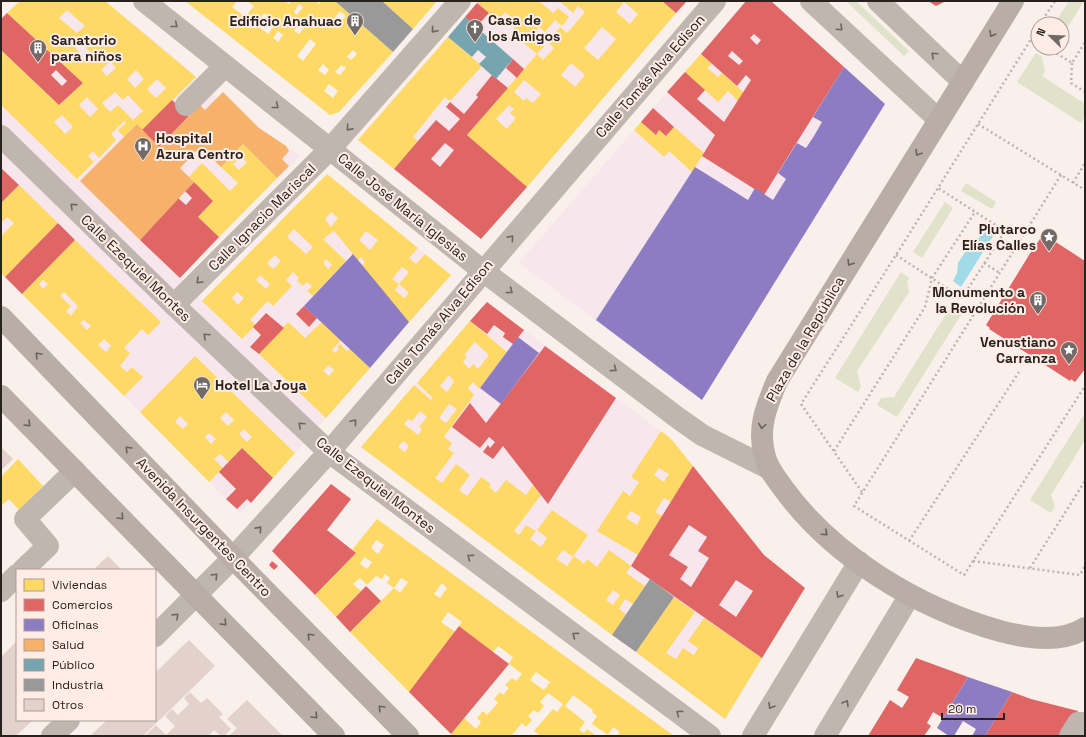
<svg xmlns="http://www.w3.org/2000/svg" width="1086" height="737" font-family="'Space Grotesk',sans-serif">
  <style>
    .commercial { fill: #f7e6ec }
    .green { fill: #e0e2c9 }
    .water { fill: #a1dbe8 }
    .homes { fill: #ffd966; fill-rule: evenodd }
    .shops { fill: #e06666; fill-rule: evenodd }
    .offices { fill: #8e7cc3 }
    .health { fill: #f6b26b }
    .public { fill: #76a5af }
    .industry { fill: #999 }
    .building { fill: #e3d1cb }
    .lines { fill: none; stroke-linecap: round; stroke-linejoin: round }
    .path { stroke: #bdb4b0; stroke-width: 2.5; stroke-dasharray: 2 3; stroke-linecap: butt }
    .minor { stroke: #bfb6b0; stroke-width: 22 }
    .major { stroke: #b8aea7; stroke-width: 22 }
    .oneway { stroke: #6c6560 }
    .oneway2 { stroke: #69615c }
    .labels { text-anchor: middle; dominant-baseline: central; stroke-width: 4; stroke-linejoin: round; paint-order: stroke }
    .poi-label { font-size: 14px; font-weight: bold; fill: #28221f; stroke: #ffece5; text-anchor: start }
    .street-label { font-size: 14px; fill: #28221f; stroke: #ffece5 }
  </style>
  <rect width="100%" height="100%" fill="#f9efeb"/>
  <g class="commercial">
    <polygon points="105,1 171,54 218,98 300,156 180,277 202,301 327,174 451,275 295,453 240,513 1,273 1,19"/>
    <polygon points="479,1 687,1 481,239 358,140"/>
    <polygon points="746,1 771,1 885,104 702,400 519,263"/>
    <polygon points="487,302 671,439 764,555 805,588 725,719 361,447"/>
  </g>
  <g class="green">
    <polygon points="846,1 856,1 909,51 904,56"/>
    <polygon points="1069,1 1084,1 1066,30 1062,30 1062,24 1054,24"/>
    <polygon points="1036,53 1042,57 1045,71 1042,76 1085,104 1085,115 1081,123 1017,82"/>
    <polygon points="966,183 996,202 992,209 961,191"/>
    <polygon points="945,202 953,208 922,258 913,252"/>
    <polygon points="901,272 909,278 907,282 909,292 857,371 861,387 858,392 835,378"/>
    <polygon points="953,303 964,310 897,417 877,405 881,398 894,397"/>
    <polygon points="1085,413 1085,440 1051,495 1055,506 1051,513 1030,500"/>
  </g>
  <polygon class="water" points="987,227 995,233 961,287 953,281 957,273 958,263 973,240 980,237"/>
  <g class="homes">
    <path d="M20,1H105L196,77L142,130L137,124L124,137L118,130L126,123L124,121L111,134L116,140L99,158L93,151L88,156L94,162L77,179L1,105V50L59,105L83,83L7,13ZM67,10L85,26L77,33L59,18ZM74,35L91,53L81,62L75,56L79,52L69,41ZM110,61L116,68L107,76L101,70ZM136,70L144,79L135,88L127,79ZM157,79L166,88L156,98L147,89ZM115,92L123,100L128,95L143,111L133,120L118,105L110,112L102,103ZM87,97L98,109L90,117L79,105ZM62,115L73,127L65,134L54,122Z"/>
    <path d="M185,1H237L232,7L245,17L254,6L247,1H285L289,4L291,1H316L319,4L321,1H335L393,52L339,112L330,115ZM299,4L303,7L297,15L294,12ZM340,11L346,16L341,22L335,17ZM264,13L277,22L268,34L256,25ZM299,24L304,28L299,34L294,31ZM278,31L283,35L278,42L273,38ZM310,39L316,44L303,61L297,56ZM353,50L357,54L351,60L347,57ZM323,64L329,70L325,75L318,70ZM341,65L346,68L340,75L335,72ZM329,84L338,91L333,98L324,91Z"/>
    <polygon points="382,1 437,1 413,29"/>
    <polygon points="479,1 539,1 553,13 558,8 569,17 562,26 555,20 545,32 539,27 533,35 545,45 537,54 511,32 518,23 505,12 498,21 477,3"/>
    <path d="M559,1H662L676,13L527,187L467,135L537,54L543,60L554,48L548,42L560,27L567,33L585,12L578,6L573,13ZM624,2L638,14L630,24L616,12ZM602,27L616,39L598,60L584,48ZM571,63L585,75L575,87L561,75ZM524,80L541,94L533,103L526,98L524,101L514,92ZM509,105L514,109L510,113L516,118L507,129L496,119Z"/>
    <polygon points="448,37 482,66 450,101 445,97 413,137 418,141 394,169 358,140"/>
    <polygon points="701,54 712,64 707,68 718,77 722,73 743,92 738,101 728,91 718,102 685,72"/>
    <polygon points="641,122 656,135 659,130 666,136 674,127 704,153 692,172 669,151 664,157 634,130"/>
    <path d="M243,144L277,178L219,237L198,217L213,201L189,177L202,163L230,191L238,183L221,167ZM241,157L247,162L239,170L233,164Z"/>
    <path d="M327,174L418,248L409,258L416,264L425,254L451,275L409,322L362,266L365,262L361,257L358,260L334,231L323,239L346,261L313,296L307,291L312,286L307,282L303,286L297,281L299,278L293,272L286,280L292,286L273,306L268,301L261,308L250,320L256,325L242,339L202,301ZM331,212L338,218L331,227L325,219ZM294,229L313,247L306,254L287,237ZM366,231L378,240L370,250L359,240ZM275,255L281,261L273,269L267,263ZM326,259L332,265L328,269L323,263ZM402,267L409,272L399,284L392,279ZM260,275L270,284L266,289L256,280ZM399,284L409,293L404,298L395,290ZM237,292L244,298L238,305L232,298Z"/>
    <polygon points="19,185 58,223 5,277 1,273 1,236 14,223 7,217 1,223 1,203"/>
    <path d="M75,240L161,322L148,335L142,329L124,348L130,353L120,366L127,372L132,367L143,377L124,396L22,294ZM43,280L48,284L43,289L39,284ZM64,292L78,306L71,316L66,311L71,306L60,296ZM84,320L91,326L87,330L80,323ZM104,339L111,346L106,352L98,345Z"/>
    <path d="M470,321L507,352L479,389L473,382L468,388L474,395L444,437L452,443L448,449L454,453L435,478L442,483L456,464L470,475L459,490L467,496L481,477L491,484L489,487L496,493L506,480L526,495L533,485L541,495L514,531L519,535L526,525L536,531L530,539L541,547L547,538L537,530L552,510L588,535L573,557L563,550L556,559L567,566L574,556L584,564L587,559L597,567L609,550L631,566L626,573L645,586L633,604L625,599L619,609L626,614L612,635L361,447L414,385L431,400L433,398L417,383ZM475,342L489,355L478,369L473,364L469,369L463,362L467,357L464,355ZM449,375L454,382L447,392L440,386ZM449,404L457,409L446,423L439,418ZM420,411L427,417L419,427L422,429L418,435L404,424L408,419L412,421ZM403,441L409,446L405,452L398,447ZM613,590L620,595L613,605L606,600Z"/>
    <path d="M288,322L305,338L322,322L341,340L332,350L335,353L339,349L337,347L340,344L347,351L350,349L370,368L326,418L259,354ZM329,365L334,370L329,376L323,371Z"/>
    <path d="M195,356L295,453L273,478L242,448L229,462L220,454L214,459L223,468L209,482L140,412ZM226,412L234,420L228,426L220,418ZM180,416L188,424L183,429L175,422ZM244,429L252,437L247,442L239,434ZM209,433L216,439L211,444L205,437Z"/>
    <path d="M661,431L671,439L693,466L671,502L664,498L655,512L662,516L638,555L597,531L623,491L630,496L639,482L631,477ZM659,468L669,474L664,482L654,475ZM631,511L641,517L637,525L626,518Z"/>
    <polygon points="18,459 43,486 19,510 9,499 1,506 1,477"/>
    <path d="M377,519L421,551L674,736H618L620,732L613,727L608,735L592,724L597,716L592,712L593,710L573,695L565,706L585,722L579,730L584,733L587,729L596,736H541L534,731L553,709L557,712L563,704L548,693L540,702L544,706L538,713L534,710L528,716L532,720L526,727L522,723L511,736H453L451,734L464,718L476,729L481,722L477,718L483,711L487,715L498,703L494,699L500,692L503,695L509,688L505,685L512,678L516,681L522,674L509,664L513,657L498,646L493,652L459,626L462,622L448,612L441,622L455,632L409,692L350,632L394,588L387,583L390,578L385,574L382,579L376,576L367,585L360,578L353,584L361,591L336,617L315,595L356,553L352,550ZM376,540L384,545L378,554L371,548ZM364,557L372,562L367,569L360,564ZM401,578L408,582L400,593L394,588ZM442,583L447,588L440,598L434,594ZM536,672L550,682L544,690L530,680Z"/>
    <polygon points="674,597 695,612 666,653 676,659 683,648 694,655 698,648 688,641 704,618 762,658 725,719 636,652"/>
  </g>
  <g class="shops">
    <polygon points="662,1 687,1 676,13"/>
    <path d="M746,1H771L844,67L764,195L702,156L715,135L667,92L685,72L705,90L697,99L724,122L751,80L746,75L737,86L701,54ZM754,34L761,40L757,45L750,38ZM732,51L743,61L739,65L728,56Z"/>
    <polygon points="928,1 946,1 936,6"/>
    <polygon points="477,3 489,13 476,27 465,17"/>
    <path d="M7,13L83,83L59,105L1,50V19ZM56,70L67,81L62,86L51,75Z"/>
    <polygon points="513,59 524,69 517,78 506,68"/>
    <path d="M492,75L508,88L467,135L527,187L481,239L394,169L436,120L449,131L460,119L446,107L450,102L464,114L478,97L476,95ZM445,143L454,150L440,167L431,159Z"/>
    <polygon points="172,100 189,116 159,147 142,130"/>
    <polygon points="653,108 674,127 666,136 659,130 656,135 641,122"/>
    <polygon points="1,168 19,185 1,203"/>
    <polygon points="194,182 213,201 198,217 219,237 180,278 140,240 178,198 186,205 192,198 185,191"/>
    <polygon points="58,223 75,240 22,294 5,277"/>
    <polygon points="1042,236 1046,239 1048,237 1085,261 1085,369 1075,382 1071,379 1070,381 989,329 990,328 986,325 1029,255"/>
    <polygon points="487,302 524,330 513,344 503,337 505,333 494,325 487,334 470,321"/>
    <polygon points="304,306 317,318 309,327 296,314"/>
    <polygon points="266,313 284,328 259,354 250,347 261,335 253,327"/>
    <polygon points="545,346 616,398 548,504 503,446 493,459 483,452 488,445 490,448 495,442 489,437 480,448 452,427 470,403 486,423"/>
    <polygon points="242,448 273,478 251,503 247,499 237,509 226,499 236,489 219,472"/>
    <path d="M693,466L764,555L805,588L762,658L631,566ZM689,525L707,537L698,551L709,558L691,587L680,579L688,567L669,555ZM736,580L753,591L736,617L719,605Z"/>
    <polygon points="331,484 351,499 327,530 356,553 315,595 272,551"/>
    <polygon points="272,561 278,566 274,570 269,565"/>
    <polygon points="366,586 381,601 350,632 336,617"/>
    <polygon points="459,626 509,664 451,734 409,692"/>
    <polygon points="916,658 968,677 943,718 933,712 927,723 931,726 924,736 868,736 890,700 902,708 909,697 897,690"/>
    <polygon points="1012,692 1031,699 1078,711 1063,736 985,736"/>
  </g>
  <g class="offices">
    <polygon points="844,67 885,104 702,400 596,320 695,167 748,200 755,188 773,200 786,179 778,173 797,143 806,148 814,136 822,122 813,117"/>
    <polygon points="353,254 409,322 370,368 304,306"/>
    <polygon points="518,337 539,353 501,404 480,388"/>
    <polygon points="968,677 1012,692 985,736 972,736 976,729 963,721 954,736 949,736 937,728"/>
  </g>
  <polygon class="health" points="223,92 259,128 286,146 289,151 282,159 289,166 277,178 243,144 221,167 200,147 180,168 194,182 140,240 80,181 137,124 159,147 200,105 205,110"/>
  <polygon class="public" points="465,17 513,59 496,79 479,64 486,57 478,50 472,57 448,37"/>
  <g class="industry">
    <polygon points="335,1 382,1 413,29 393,52"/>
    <polygon points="650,579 674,597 636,652 612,635"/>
  </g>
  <g class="building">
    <polygon points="1,447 13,459 1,470"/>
    <polygon points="108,556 122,570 93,570"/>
    <polygon points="189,640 215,666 143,736 90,736 107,720 155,720 155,673"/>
    <polygon points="17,641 17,720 33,720 16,736 1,736 1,657"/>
    <polygon points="190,692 201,703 207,698 223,714 219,717 231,729 224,736 221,736 214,730 208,736 145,736 156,725 166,735 175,726 165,716 172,709 178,715 189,704 184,698"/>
    <polygon points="247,700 283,736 229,736 237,728 227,719"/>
  </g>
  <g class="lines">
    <g class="path">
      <polyline points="1040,24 1055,1"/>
      <polyline points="1032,37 1038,41"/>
      <polyline points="1048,48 1072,63 1085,42"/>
      <polyline points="1072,63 1071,83 1085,92"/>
      <polyline points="978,124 1085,190"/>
      <polyline points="1061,175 854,506 964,575 1085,386"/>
      <polyline points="1073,183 1085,163"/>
      <polyline points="896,255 962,298 1005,231 938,188"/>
      <polyline points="984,263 1000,273"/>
      <polyline points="834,451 925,307 932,278 975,212"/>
      <polyline points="862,492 801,404 896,255 1038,28"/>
      <polyline points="909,541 1019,372"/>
      <polyline points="973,561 1080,575 1085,566"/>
      <polyline points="1030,568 1085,481"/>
    </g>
    <g class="minor">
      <polyline points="144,1 483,271 678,418 702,435 770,469"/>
      <polyline points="811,1 939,120"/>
      <polyline points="878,1 963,82"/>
      <polyline points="186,105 225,66"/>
      <polyline points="1,136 174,305 329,452 710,736"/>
      <polyline points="174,305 330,149 460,1"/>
      <polyline points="23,570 48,546 25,519 75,471"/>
      <polyline points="1,591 17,575"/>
      <polyline points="155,636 233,558 329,452 715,1"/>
      <polyline points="52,736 69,720"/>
      <polyline points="753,736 859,562"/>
      <polyline points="825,736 910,595"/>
      <polyline points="1070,736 1078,723 1085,723"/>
    </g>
    <g class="major">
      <path d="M1013,1L777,381C766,407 757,429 765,457C768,469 776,478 783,488C833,557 918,608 1000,631C1026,638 1061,644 1085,628"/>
      <polyline points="1,317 233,558 408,736"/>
      <polyline points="1,396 334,736"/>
    </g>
  </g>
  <defs><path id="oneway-chevron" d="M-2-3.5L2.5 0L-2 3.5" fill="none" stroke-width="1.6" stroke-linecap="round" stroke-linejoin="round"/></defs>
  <g class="oneway">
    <use href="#oneway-chevron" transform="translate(175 25) rotate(39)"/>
    <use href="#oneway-chevron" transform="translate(840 28) rotate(43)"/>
    <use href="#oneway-chevron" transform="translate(434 30) rotate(131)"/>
    <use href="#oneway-chevron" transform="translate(934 55) rotate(-137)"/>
    <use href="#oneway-chevron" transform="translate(276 106) rotate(39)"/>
    <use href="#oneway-chevron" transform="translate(349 128) rotate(132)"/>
    <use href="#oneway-chevron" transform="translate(73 206) rotate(-136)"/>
    <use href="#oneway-chevron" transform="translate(511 238) rotate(-49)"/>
    <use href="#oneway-chevron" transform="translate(199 281) rotate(135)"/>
    <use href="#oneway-chevron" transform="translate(510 291) rotate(37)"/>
    <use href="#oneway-chevron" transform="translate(206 336) rotate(-137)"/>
    <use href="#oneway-chevron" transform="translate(614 369) rotate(37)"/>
    <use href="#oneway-chevron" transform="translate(354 422) rotate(-50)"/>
    <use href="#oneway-chevron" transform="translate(301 425) rotate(-137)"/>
    <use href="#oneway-chevron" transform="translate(259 529) rotate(-48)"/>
    <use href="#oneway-chevron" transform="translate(470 557) rotate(-143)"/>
    <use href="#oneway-chevron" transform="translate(215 576) rotate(-46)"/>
    <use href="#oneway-chevron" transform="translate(839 595) rotate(122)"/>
    <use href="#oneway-chevron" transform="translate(176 616) rotate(-44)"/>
    <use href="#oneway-chevron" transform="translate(575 635) rotate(-143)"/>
    <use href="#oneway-chevron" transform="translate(846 703) rotate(-59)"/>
    <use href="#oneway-chevron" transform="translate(771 706) rotate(121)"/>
    <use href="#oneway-chevron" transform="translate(679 713) rotate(-143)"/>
  </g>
  <g class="oneway2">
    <use href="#oneway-chevron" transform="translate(992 34) rotate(121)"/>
    <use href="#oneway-chevron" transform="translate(918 153) rotate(122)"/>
    <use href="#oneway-chevron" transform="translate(850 263) rotate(122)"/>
    <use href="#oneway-chevron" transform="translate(38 355) rotate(-134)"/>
    <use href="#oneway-chevron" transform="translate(28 424) rotate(45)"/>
    <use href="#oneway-chevron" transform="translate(762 426) rotate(98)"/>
    <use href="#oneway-chevron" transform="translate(128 449) rotate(-134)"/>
    <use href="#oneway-chevron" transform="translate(121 517) rotate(46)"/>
    <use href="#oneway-chevron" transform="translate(825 533) rotate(42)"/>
    <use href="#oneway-chevron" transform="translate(224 623) rotate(46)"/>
    <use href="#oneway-chevron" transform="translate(310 636) rotate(-135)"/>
    <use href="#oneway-chevron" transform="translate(381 708) rotate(-135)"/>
    <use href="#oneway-chevron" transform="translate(315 716) rotate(46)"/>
  </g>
  <defs>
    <symbol id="building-pin" viewBox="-11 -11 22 30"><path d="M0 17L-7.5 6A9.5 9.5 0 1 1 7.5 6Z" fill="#716a66" stroke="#ffece5"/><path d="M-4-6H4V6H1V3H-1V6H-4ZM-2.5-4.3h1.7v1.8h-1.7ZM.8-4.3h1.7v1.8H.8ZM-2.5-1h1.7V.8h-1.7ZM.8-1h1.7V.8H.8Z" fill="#fff"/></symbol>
    <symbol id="church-pin" viewBox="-11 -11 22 30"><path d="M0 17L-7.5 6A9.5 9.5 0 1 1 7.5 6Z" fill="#716a66" stroke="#ffece5"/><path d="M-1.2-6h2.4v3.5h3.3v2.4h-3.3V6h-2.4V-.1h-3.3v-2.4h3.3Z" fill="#fff"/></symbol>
    <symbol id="hospital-pin" viewBox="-11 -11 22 30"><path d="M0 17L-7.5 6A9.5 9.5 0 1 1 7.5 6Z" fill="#716a66" stroke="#ffece5"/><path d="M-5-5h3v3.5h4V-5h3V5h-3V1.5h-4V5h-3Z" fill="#fff"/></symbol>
    <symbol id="sight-pin" viewBox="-11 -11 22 30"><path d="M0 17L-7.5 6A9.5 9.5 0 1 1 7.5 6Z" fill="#716a66" stroke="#ffece5"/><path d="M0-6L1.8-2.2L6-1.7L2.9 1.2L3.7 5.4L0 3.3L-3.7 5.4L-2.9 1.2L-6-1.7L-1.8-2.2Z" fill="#fff"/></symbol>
    <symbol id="hotel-pin" viewBox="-11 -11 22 30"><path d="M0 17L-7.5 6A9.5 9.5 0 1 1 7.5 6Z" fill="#716a66" stroke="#ffece5"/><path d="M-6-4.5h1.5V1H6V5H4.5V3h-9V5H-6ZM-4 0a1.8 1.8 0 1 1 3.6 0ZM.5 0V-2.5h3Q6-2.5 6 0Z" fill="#fff"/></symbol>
  </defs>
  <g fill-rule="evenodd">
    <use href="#building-pin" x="345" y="11" width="20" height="27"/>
    <use href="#church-pin" x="465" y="18" width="20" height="27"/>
    <use href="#building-pin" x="28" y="38" width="20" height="27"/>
    <use href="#hospital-pin" x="133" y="136" width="20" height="27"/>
    <use href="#sight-pin" x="1039" y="227" width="20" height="27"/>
    <use href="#building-pin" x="1028" y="290" width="20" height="27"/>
    <use href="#sight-pin" x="1059" y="340" width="20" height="27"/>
    <use href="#hotel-pin" x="192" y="375" width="20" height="27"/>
  </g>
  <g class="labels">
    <g class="poi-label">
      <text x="488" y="20">Casa de<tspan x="488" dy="16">los Amigos</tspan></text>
      <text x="342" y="21" text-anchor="end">Edificio Anahuac</text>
      <text x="51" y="40">Sanatorio<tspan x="51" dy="16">para niños</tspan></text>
      <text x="156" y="138">Hospital<tspan x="156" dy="16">Azura Centro</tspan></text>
      <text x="1036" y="229" text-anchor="end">Plutarco<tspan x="1036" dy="16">Elías Calles</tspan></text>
      <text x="1025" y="292" text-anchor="end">Monumento a<tspan x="1025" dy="16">la Revolución</tspan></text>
      <text x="1056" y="342" text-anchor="end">Venustiano<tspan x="1056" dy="16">Carranza</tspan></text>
      <text x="215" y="385">Hotel La Joya</text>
    </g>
    <g class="street-label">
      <text transform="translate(650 76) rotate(-49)">Calle Tomás Alva Edison</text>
      <text transform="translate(403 207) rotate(39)">Calle José María Iglesias</text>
      <text transform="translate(262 217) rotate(-45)">Calle Ignacio Mariscal</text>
      <text transform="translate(136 268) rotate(44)">Calle Ezequiel Montes</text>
      <text transform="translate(439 322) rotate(-50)">Calle Tomás Alva Edison</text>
      <text transform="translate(805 339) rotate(-60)">Plaza de la República</text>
      <text transform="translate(376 485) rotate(38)">Calle Ezequiel Montes</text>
      <text transform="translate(204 527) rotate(46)">Avenida Insurgentes Centro</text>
    </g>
  </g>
  <rect width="1086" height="737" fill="none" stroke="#28221f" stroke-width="4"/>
  <rect x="16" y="569" width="140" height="152" fill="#ffece5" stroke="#a99b96"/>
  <rect x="24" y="579" width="20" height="12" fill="#ffd966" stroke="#a99b96"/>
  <text x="52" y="589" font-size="12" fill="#28221f">Viviendas</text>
  <rect x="24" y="599" width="20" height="12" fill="#e06666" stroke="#a99b96"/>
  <text x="52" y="609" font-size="12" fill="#28221f">Comercios</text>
  <rect x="24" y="619" width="20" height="12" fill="#8e7cc3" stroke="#a99b96"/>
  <text x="52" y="629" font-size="12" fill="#28221f">Oficinas</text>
  <rect x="24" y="639" width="20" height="12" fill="#f6b26b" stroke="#a99b96"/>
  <text x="52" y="649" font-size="12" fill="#28221f">Salud</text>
  <rect x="24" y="659" width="20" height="12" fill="#76a5af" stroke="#a99b96"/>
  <text x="52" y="669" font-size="12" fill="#28221f">Público</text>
  <rect x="24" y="679" width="20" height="12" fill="#999999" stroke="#a99b96"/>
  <text x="52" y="689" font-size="12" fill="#28221f">Industria</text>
  <rect x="24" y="699" width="20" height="12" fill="#e3d1cb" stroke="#a99b96"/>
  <text x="52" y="709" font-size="12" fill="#28221f">Otros</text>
  <g transform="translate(1050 36) rotate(293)"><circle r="19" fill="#ffece5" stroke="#a99b96"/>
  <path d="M0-3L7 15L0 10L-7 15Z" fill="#716a66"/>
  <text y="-6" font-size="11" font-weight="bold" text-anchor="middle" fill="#28221f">N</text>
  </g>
  <path d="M942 713v6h62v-6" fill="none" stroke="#28221f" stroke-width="2"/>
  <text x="948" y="713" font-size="12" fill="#28221f" stroke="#ffece5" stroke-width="3" paint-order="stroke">20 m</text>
</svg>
